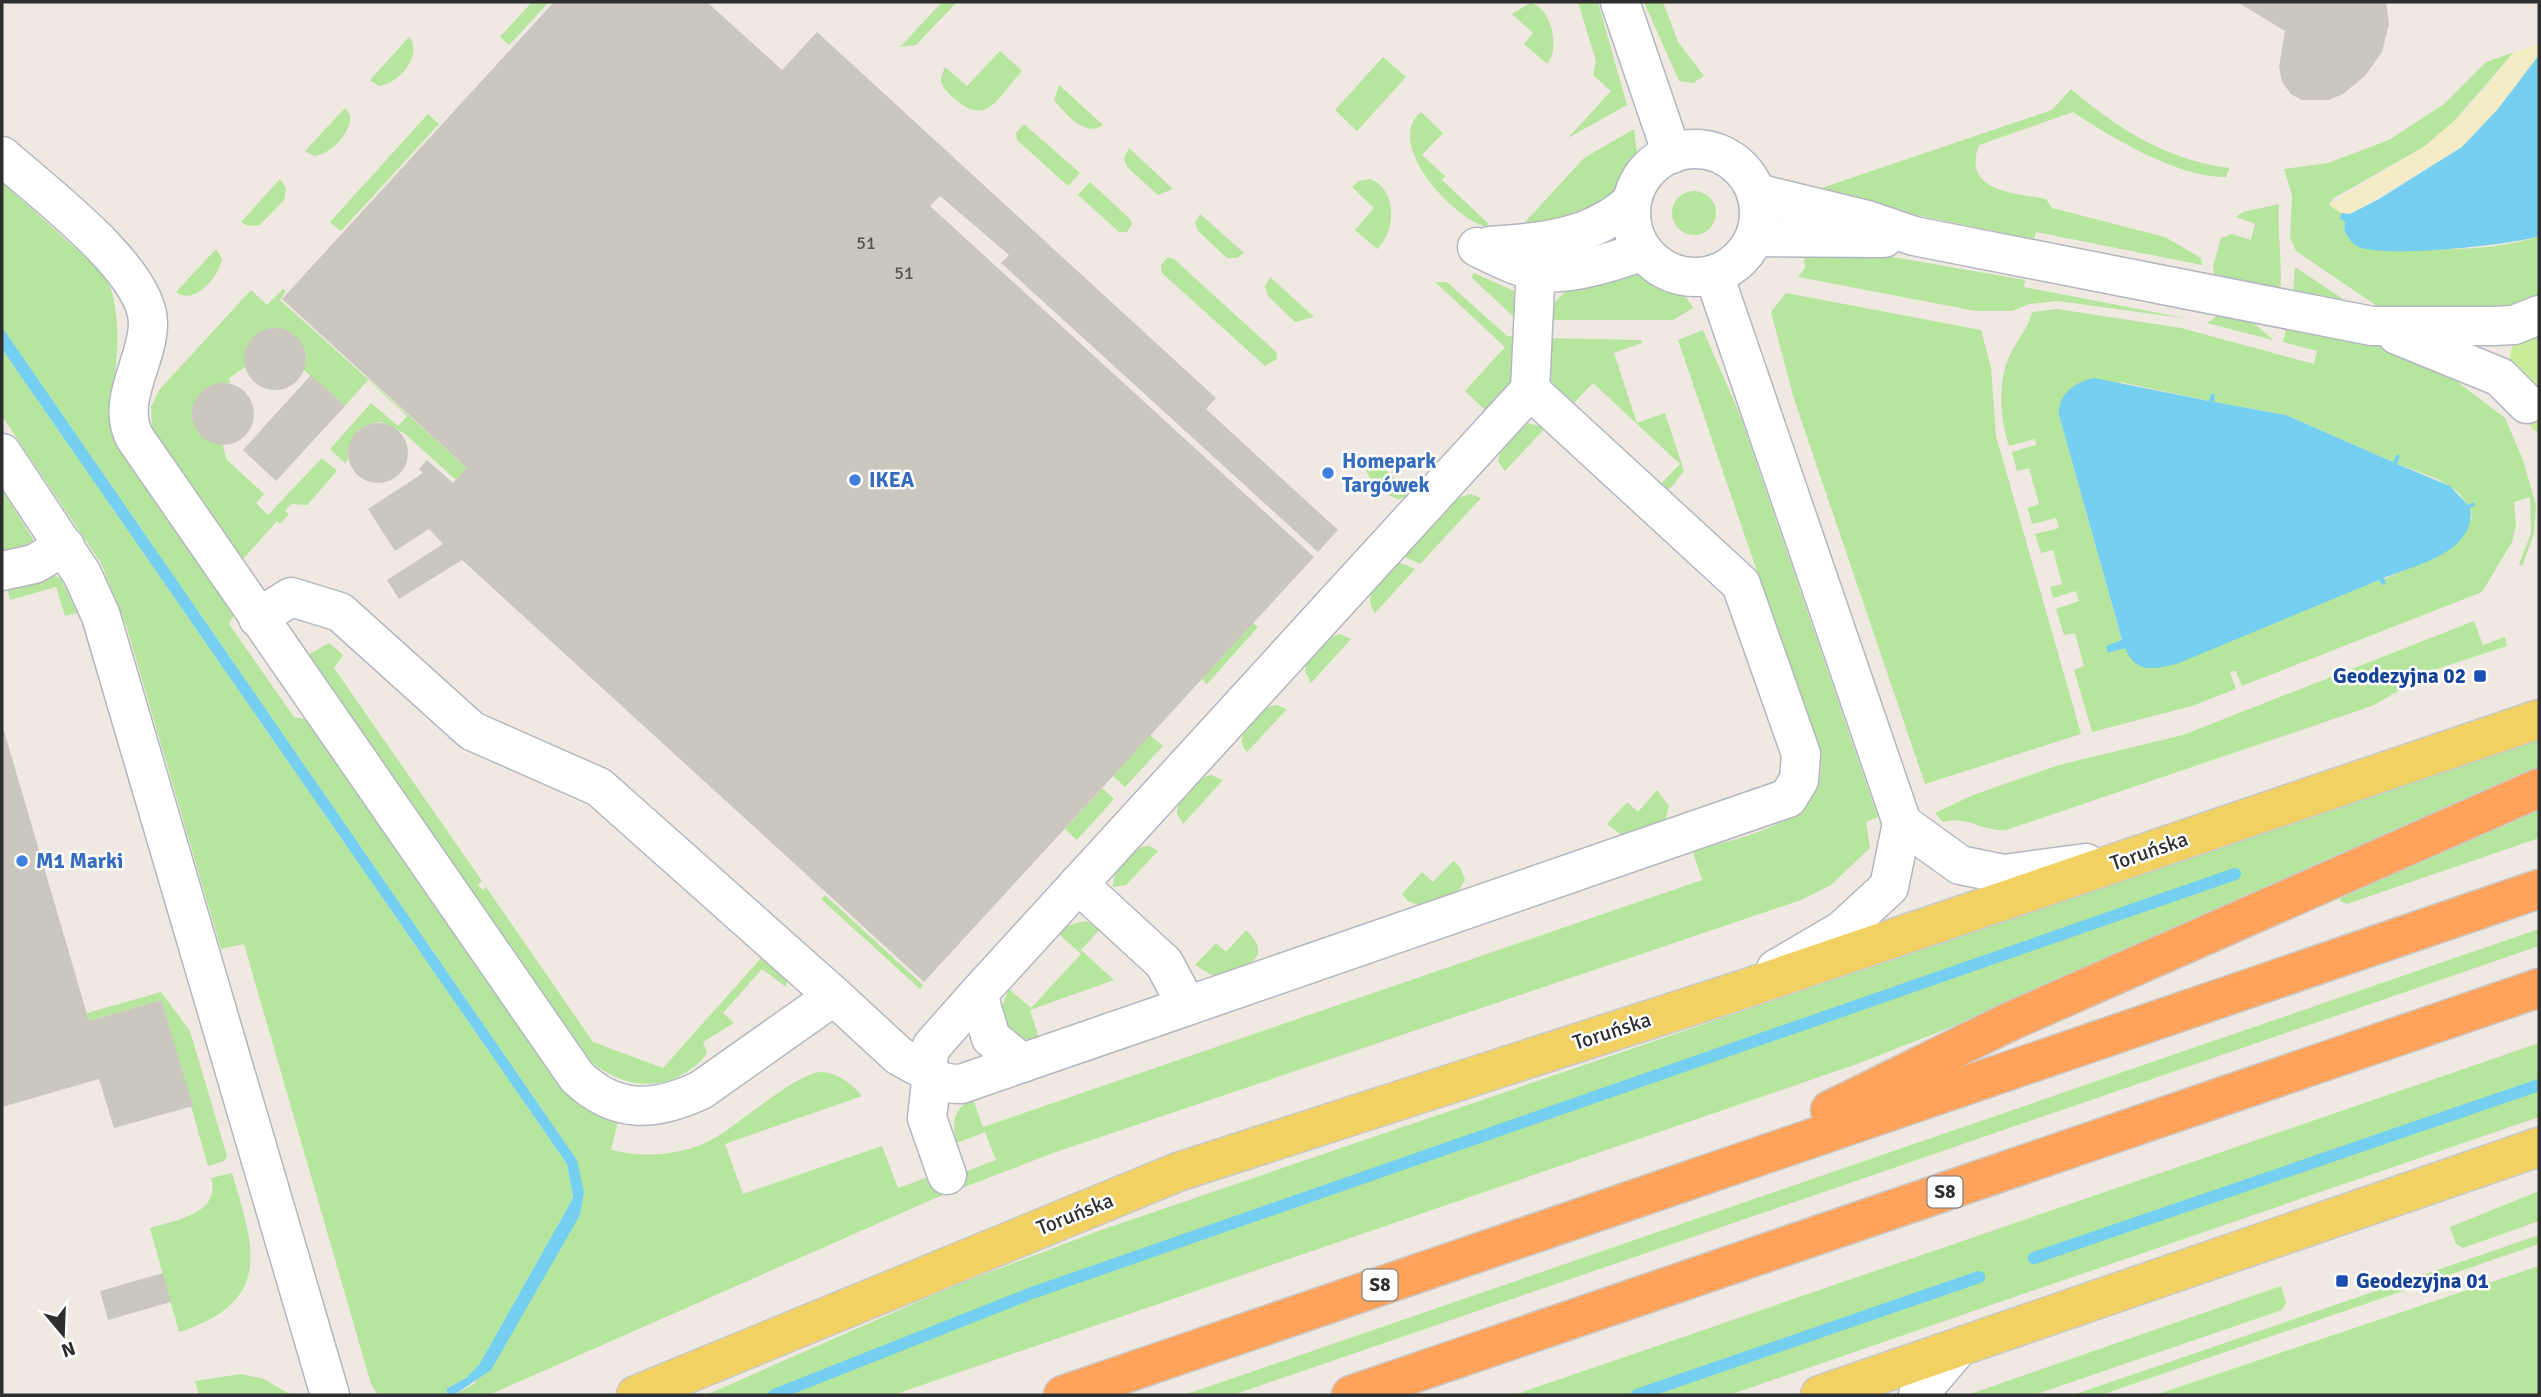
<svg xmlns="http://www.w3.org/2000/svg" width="2541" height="1397" font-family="Signika,sans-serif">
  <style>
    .green { fill: #b6e59e; fill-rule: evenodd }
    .sand { fill: #f3ecc5 }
    .pitch { fill: #c9ec9a }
    .water { fill: #75cff0 }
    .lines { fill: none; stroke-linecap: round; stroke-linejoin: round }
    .stream { stroke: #75cff0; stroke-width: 12 }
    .building { fill: #cbc7bf }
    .minor-casing { stroke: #b4b7c1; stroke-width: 41 }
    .major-casing { stroke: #c9c9c9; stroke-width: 41 }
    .highway-casing { stroke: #c9c9c9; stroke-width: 41 }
    .minor { stroke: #fff; stroke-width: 38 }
    .major { stroke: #f2d163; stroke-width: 38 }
    .highway { stroke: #ffa35c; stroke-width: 38 }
    .shop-dot { fill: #3f7fe0; stroke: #fff; stroke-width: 2.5 }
    .transit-dot { fill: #1a4fb4; stroke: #fff; stroke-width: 2.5 }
    .labels { text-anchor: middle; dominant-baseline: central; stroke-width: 5; stroke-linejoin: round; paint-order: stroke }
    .number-label { font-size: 18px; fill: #555452 }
    .shield { fill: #fff; stroke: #6d6d6d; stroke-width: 2 }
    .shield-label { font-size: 19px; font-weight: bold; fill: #2e2e2e }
    .shop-label { font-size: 21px; font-weight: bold; fill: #366cbe; stroke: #fff; text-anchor: start }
    .transit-label { font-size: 21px; font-weight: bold; fill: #164399; stroke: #fff; text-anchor: end }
    .street-label { font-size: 21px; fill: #2e2e2e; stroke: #fff }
  </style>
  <rect width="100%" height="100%" fill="#efe9e1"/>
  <g class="green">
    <polygon points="532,2 549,2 509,45 500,37"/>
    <polygon points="942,2 957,2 916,45 900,47"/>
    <polygon points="1578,2 1598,2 1627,105 1568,138 1611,91 1593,75 1596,61"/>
    <polygon points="1644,2 1663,2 1678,42 1704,76 1693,83 1679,81"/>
    <path d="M1530,3C1551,6 1561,49 1547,64L1524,44L1533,33L1512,14Z"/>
    <path d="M409,37C424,55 398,84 379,86L370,80Z"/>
    <path d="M1000,51L1022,71C999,96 987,128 955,99C947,92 941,88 941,77L945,67L967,86Z"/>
    <path d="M2514,52L2450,126L2425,146L2334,198L2329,204L2341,213L2340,219L2345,221L2344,230L2356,246C2415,247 2483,256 2539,236V305L2402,323L2296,251L2290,238L2292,196L2284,169L2328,163L2389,140L2444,104L2486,62Z"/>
    <polygon points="1383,57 1406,77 1357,131 1335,110"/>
    <path d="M1059,85L1103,125C1085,138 1066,114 1054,100Z"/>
    <path d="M2071,89C2118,129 2167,160 2229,168L2226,177C2179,178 2112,138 2073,112L1979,145C1961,192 2016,193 2046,199L2052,208L2165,237L2201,258L2202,265L2036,232L2034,239L1807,193L2052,110Z"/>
    <path d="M345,108L350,115C352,132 331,154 314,156L305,151Z"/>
    <path d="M1421,112L1443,133L1422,155L1445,176L1442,180L1489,224L1486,227C1453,218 1383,143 1421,112Z"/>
    <polygon points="428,114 439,124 341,231 330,222"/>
    <polygon points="1024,124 1080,173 1068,186 1017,140 1016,133"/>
    <polygon points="1634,129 1638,160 1619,201 1515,233 1584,158"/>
    <polygon points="1129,148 1173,189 1158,195 1127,167 1124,158"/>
    <polygon points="280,179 286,188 284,200 260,225 248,226 241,222"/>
    <path d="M1370,179C1398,189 1396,232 1377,249L1355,230L1374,208L1352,187L1359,181Z"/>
    <path d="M2,182L106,276C118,303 119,334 116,364C114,388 106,406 112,430L235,613L229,624L294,717L309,720L618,1121L611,1150C644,1158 680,1156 711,1140C738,1126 794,1074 821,1072C837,1072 852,1084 862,1096L725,1144L743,1194L882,1146L898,1188L926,1178L929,1185L996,1160L985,1132L957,1143C951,1124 953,1108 973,1099L983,1127L1702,880L1693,852C1741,835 1831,824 1820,756L1678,340L1703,330L1740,415L1875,809L1878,817L1866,822L1870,848L1831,885L1801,900L1053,1153L931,1200L489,1395H454L474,1384L580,1215L577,1160L2,327Z"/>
    <polygon points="1090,182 1130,219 1132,224 1127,232 1119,232 1078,195"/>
    <circle cx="1694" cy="213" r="22"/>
    <path d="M2279,204C2277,238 2284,269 2279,303L2216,283L2213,266L2221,238L2232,234L2251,240L2255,224L2236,217L2243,212Z"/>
    <polygon points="1200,214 1244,253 1237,258 1227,258 1198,231 1195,223"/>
    <path d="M216,249L222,259C219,277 194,306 176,292Z"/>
    <polygon points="1803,250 1864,252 2025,280 2024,287 2189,319 2058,301 2029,304 2012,311 1976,311 1798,277 1805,268"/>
    <polygon points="1168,257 1174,259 1276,352 1277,359 1265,366 1162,273 1161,265"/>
    <polygon points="2295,267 2373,319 2292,305"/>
    <path d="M1634,268C1659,274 1681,285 1693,308L1673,320H1546C1559,280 1598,279 1634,268Z"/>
    <polygon points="1474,273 1514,291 1516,319 1471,277"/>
    <polygon points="1270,277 1314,317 1295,322 1268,296 1265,286"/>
    <polygon points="1435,282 1447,282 1507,336 1516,336 1513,381 1487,412 1465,391 1505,347"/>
    <path d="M283,289L286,291L280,300L467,468L456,480L404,433L381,422C359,424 347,437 348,460L345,463L330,449L371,403L398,426L407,416L368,380L345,406L304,370L306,354L294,334C267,319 242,338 245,367L229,378L230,383C184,384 179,439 223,445L226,459L264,494L256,503L268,515L322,458L337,471L307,505L291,504L285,511L289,514L280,524L277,521L242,560L152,429L151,407L160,389L251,290L267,305Z"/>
    <polygon points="1786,293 1981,330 1991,368 1996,436 2081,734 1925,784 1794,399 1771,312"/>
    <polygon points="2237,308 2273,340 2207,323 2226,310"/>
    <path d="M2057,309L2181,328L2314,364L2317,351L2283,342L2289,318L2385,335L2434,364L2505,418L2523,460L2536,505L2534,534L2522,566L2519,564L2531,533L2530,497L2514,502L2516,525L2512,542L2482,592L2242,686L2236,671L2230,672L2236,689L2192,706L2092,732L2074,670L2084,666L2075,633L2064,635L2056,609L2079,601L2076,591L2053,598L2050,587L2062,584L2053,550L2041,553L2035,534L2059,528L2056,518L2032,524L2028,508L2039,504L2029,468L2017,471L2012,452L2036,445L2035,439L2009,446C2000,418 1997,382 2010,355C2017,339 2028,330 2032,312ZM2120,382L2209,401L2215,395L2213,402L2286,415L2393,462L2397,455V464C2425,475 2466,483 2472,518L2439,555L2384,579L2385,583L2382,585L2380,580L2125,647L2106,646L2122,641L2059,415Z"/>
    <path d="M1546,338L1641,340L1642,343L1614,353L1637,423L1665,413L1684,471L1670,489L1659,486L1680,464L1593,383L1572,405C1544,378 1548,375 1546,338Z"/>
    <polygon points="2,349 567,1164 573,1197 567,1209 479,1365 466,1378 446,1389 448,1395 378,1395 371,1384 244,944 221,949 126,625 101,563 2,416"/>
    <polygon points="1528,423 1545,428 1505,471 1498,461 1501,449"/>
    <path d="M1368,454L1412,494L1399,499C1382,495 1356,472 1368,454Z"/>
    <polygon points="2,490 33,539 33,546 2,554"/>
    <polygon points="1470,494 1481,498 1420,564 1403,556 1458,498"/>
    <path d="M1398,562L1415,569L1375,613C1360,593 1385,576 1398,562Z"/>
    <polygon points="53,574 61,579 77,613 65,616 56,587 10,600 6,584"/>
    <path d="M2474,621L2483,645L2505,637L2507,646L2437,669L2372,706L2006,830C1983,832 1966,815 1943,822L1935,813L1973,795L2059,765L2183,735Z"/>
    <polygon points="1253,623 1258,627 1207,684 1202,679"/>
    <path d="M1340,634L1351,639L1311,683L1305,671C1307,655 1324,638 1340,634Z"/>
    <path d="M329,643L343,655L334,668L482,881L478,885L483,890L486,887L593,1042L663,1068L762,957L787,980L786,987L762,969L723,1013L734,1023L703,1042L707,1052C703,1061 696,1065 688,1071C653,1095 612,1083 584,1055L308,655Z"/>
    <path d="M1276,705L1287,709L1247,752C1231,736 1257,707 1276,705Z"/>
    <polygon points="1150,735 1163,746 1125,787 1113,776"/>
    <polygon points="2539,739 2539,769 2015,1002 1857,1064 893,1395 706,1395 956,1285 1104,1229"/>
    <path d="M1211,775L1223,780L1183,824L1177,813C1178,796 1195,778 1211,775Z"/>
    <polygon points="1102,788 1114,799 1077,840 1065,829"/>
    <polygon points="1657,790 1669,806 1665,821 1623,836 1607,824 1627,802 1638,812"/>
    <polygon points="2539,808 2539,838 2347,904 2340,901 2342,896"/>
    <path d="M1150,846L1158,851L1126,885L1113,887C1111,869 1132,845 1150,846Z"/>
    <polygon points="1453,861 1460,867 1465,879 1457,894 1421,906 1408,901 1402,894 1422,872 1433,882"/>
    <polygon points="825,895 923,985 920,989 821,899"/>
    <path d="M1085,921L1101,928L1081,950L1114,980L1030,1010L1039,1038C1016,1043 1008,1030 1000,1011L1009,989L1031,1008L1081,954L1059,934L1069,925Z"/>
    <polygon points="2539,929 2539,946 1233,1395 1184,1395"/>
    <path d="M1246,930C1278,961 1239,969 1215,977L1195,965L1216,943L1226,952Z"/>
    <polygon points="161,992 190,1031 227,1156 224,1161 208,1166 161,1000 89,1021 87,1013"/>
    <polygon points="2539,1043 2539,1117 1729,1395 1514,1395"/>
    <path d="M232,1173C255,1249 273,1302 179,1332L150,1228C173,1221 222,1214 211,1178Z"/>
    <polygon points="2539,1191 2539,1221 2463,1248 2456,1244 2450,1227"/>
    <polygon points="2539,1235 2539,1244 2101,1395 2073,1395"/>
    <polygon points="2539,1266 2539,1395 2155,1395"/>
    <polygon points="2281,1286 2286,1303 2282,1310 2034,1395 1967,1395"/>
    <polygon points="241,1374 264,1379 291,1395 199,1395 195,1381"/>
  </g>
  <polygon class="sand" points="2539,44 2539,55 2498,109 2462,147 2350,214 2341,213 2329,205 2425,146 2469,108 2514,52"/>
  <path class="pitch" d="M2539,302V435C2497,392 2500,345 2539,302Z"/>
  <g class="water">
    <path d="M2539,55V236C2513,245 2379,259 2357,246C2351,243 2347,235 2344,230L2345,222L2340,219L2341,213L2350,214L2379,199L2462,147L2498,109Z"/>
    <polygon points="2,327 577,1160 584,1192 580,1215 491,1370 454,1395 448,1395 446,1389 466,1378 479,1365 567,1209 573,1197 567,1164 2,349"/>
    <path d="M2094,378L2209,401L2211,394H2215L2214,402L2286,415L2393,462L2397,454L2400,456L2397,464L2450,486L2468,505L2474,502L2475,505L2470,508C2477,552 2416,565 2384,578L2386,584L2382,585L2379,580L2179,663C2155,669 2136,675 2125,648L2108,653L2106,646L2122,640L2059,415C2058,394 2075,382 2094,378Z"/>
  </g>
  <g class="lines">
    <g class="stream">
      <polyline points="2034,1258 2539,1085"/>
      <polyline points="774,1395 1032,1293 2235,874"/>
      <polyline points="1637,1395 1979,1277"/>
    </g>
  </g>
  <g class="building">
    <polygon points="554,2 707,2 782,70 817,32 1216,398 1206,409 1338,530 1318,552 1001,263 1009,255 940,196 930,206 1314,557 924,982 462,560 399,599 387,580 443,544 429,529 395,551 368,509 423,473 419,469 427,460 453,483 467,468 282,299"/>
    <polygon points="2237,2 2386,2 2389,24 2382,52 2365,76 2343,94 2329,100 2301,100 2291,94 2282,82 2279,67 2285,31"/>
    <circle cx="275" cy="359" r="31"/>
    <polygon points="311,375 345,406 276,481 243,450"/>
    <circle cx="223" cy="414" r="31"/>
    <circle cx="378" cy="453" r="30"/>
    <polygon points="2,724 89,1021 161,1000 193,1106 114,1128 99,1079 2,1107"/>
    <polygon points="163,1273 171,1302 108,1320 100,1291"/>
  </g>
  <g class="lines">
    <defs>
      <g id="minor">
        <polyline points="1620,2 1672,154"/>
        <circle cx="1695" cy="213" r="64"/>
        <path d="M2,156C41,191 148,270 148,323C148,361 115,402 135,438L577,1077C616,1114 654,1112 701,1090L834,996L899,1056L932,1074L927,1118L947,1175"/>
        <polyline points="1756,193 1867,220 1914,236 2372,326 2493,326 2514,325 2539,315"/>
        <polyline points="1755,237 1884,238"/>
        <path d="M1490,246C1540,243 1594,238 1632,201"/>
        <path d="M1477,247C1498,257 1519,269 1543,272C1573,275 1615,261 1643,251"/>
        <polyline points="1714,275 1902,823 1889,887 1841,931 1776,969"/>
        <polyline points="2397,335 2500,377 2527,404"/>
        <polyline points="2,453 82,574 101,616 330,1395"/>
        <polyline points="2,571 34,564 65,546"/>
        <polyline points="258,618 291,597 340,612 472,731 599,787 834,996"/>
        <polyline points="1902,823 1960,865 2004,874 2086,863"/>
        <polyline points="1078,884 1164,963 1187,1006 1788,798 1799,780 1801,754 1741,584 1530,390"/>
        <polyline points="978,994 991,1038 1022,1063"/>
        <path d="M1187,1006L961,1084C944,1084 932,1081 926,1064L932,1046L978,994L1530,390L1535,286L1544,272"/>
        <polyline points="1918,1395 1958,1348"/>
      </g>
      <g id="major">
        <polyline points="636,1395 1178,1172 1741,990 2539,719"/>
        <polyline points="1820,1395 2539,1147"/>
      </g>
      <g id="highway">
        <polyline points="1830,1110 2009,1022 2539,788"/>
        <polyline points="1063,1395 2539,889"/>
        <polyline points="1351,1395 2539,988"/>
      </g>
    </defs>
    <use href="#minor" class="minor-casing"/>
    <use href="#major" class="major-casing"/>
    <use href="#highway" class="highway-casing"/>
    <use href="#minor" class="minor"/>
    <use href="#major" class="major"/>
    <use href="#highway" class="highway"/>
  </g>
  <g class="shop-dot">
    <circle cx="1328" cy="473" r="7"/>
    <circle cx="855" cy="480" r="7"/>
    <circle cx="22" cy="861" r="7"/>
  </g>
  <g class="transit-dot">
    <rect x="2473" y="669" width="14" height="14" rx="3.5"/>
    <rect x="2335" y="1274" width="14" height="14" rx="3.5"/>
  </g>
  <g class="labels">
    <g class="number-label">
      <text x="866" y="243">51</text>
      <text x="904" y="273">51</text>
    </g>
    <g class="shield">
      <rect x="1927.5" y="1176.5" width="35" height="31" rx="5"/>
      <rect x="1362.5" y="1269.5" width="35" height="31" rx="5"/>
    </g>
    <g class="shield-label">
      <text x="1945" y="1192">S8</text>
      <text x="1380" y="1285">S8</text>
    </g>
    <g class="shop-label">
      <text x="1342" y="461">Homepark<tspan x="1342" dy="24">Targówek</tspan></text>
      <text x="869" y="480">IKEA</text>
      <text x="36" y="861">M1 Marki</text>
    </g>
    <g class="transit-label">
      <text x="2466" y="676">Geodezyjna 02</text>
      <text x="2356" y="1281" text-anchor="start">Geodezyjna 01</text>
    </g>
    <g class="street-label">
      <text transform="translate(2149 851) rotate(-19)">Toruńska</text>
      <text transform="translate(1612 1031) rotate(-18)">Toruńska</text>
      <text transform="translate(1075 1214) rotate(-22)">Toruńska</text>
    </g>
  </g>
  <rect width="2541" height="1397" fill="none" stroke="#2e2e2e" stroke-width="7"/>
  <g transform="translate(63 1334) rotate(161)" stroke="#ffffff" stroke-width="5" paint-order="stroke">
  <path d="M0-5L12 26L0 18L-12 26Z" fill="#2e2e2e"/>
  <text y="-10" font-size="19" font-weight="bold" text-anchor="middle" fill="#2e2e2e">N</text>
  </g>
</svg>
